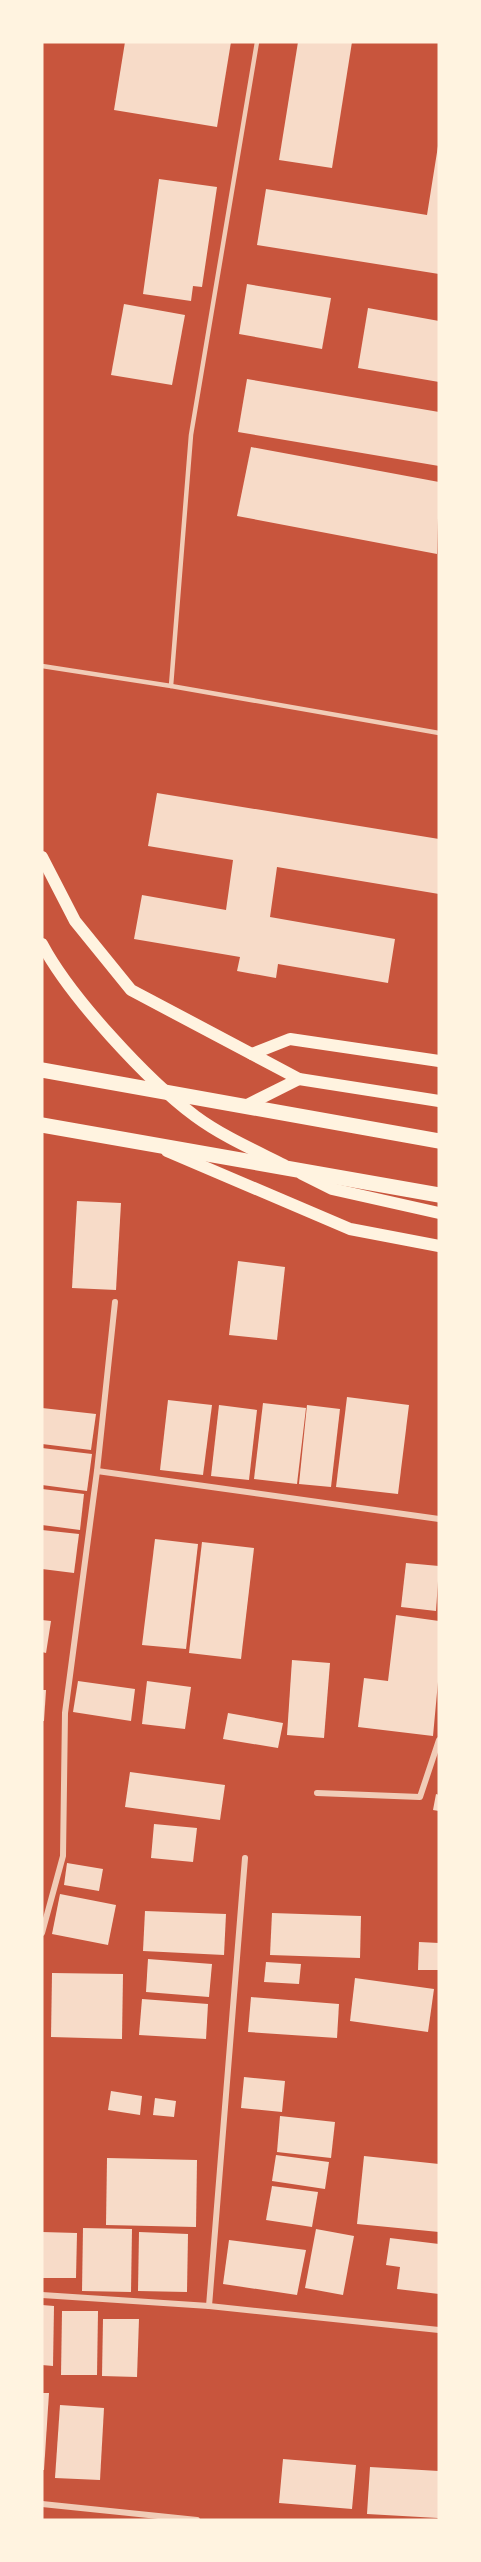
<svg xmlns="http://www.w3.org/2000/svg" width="481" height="2562" font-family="'Nunito Sans',sans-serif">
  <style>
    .building { fill: #f7dbc8 }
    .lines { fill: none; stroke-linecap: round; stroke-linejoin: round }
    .service { stroke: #f1ccb7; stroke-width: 4.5 }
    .minor { stroke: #f1ccb7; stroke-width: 6 }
    .secondary { stroke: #fff3e0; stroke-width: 12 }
    .primary { stroke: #fff3e0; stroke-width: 15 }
  </style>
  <rect width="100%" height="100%" fill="#c8553d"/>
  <g class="building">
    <polygon points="125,42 231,42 217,127 114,110"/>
    <polygon points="298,42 352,42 332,168 279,160"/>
    <polygon points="438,146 439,274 257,245 266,189 427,215"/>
    <polygon points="159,179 217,187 202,287 193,286 191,301 143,294"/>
    <polygon points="247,284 331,298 322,349 239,334"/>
    <polygon points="124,304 185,315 172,385 111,375"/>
    <polygon points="368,308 439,321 439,382 358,368"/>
    <polygon points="247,379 439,412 439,466 238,432"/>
    <polygon points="251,447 439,482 437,554 237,516"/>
    <polygon points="157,793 439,839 439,894 277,867 270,917 395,939 388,983 278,964 276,978 237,971 240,957 134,939 142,895 226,910 233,860 148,846"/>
    <polygon points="77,1201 121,1203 116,1290 72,1288"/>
    <polygon points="238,1261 285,1267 277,1340 229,1335"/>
    <polygon points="347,1397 409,1405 398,1494 336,1487"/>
    <polygon points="168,1400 212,1405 203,1475 160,1470"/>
    <polygon points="263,1403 306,1408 297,1484 254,1479"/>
    <polygon points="219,1405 257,1410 249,1480 211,1476"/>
    <polygon points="307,1405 340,1409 331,1487 299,1484"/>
    <polygon points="42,1408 96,1414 91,1450 42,1444"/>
    <polygon points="42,1448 92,1454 87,1491 42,1485"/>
    <polygon points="42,1489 84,1494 80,1530 42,1525"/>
    <polygon points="42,1530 79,1534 74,1573 42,1569"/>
    <polygon points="155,1539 198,1544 186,1649 142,1645"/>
    <polygon points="202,1542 254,1548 241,1659 189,1653"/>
    <polygon points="406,1563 439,1566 436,1611 401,1607"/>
    <polygon points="396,1615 439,1621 439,1671 433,1736 358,1727 364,1678 388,1681"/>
    <polygon points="42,1620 51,1621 46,1653 42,1652"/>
    <polygon points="292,1660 330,1663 324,1738 287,1735"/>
    <polygon points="78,1681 135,1689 131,1721 73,1712"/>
    <polygon points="147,1681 191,1687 185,1729 142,1724"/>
    <polygon points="42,1690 46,1690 44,1721 42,1721"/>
    <polygon points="228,1713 283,1723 278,1748 223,1739"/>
    <polygon points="130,1772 225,1785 220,1820 125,1807"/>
    <polygon points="436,1794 439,1795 439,1811 433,1810"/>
    <polygon points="154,1824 197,1828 193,1862 151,1858"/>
    <polygon points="67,1863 103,1869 99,1891 64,1885"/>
    <polygon points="60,1894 116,1905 108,1945 52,1934"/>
    <polygon points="145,1911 226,1914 224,1955 143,1951"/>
    <polygon points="272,1913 361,1916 360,1958 270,1955"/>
    <polygon points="419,1942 439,1943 439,1970 418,1970"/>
    <polygon points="148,1959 212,1964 209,1997 146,1992"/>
    <polygon points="266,1962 301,1964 299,1984 264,1982"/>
    <polygon points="52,1973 123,1974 122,2039 51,2037"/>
    <polygon points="355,1978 434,1989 428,2032 350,2021"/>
    <polygon points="251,1997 339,2004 337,2038 248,2032"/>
    <polygon points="142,1999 208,2004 206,2039 139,2035"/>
    <polygon points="244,2077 285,2081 282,2112 241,2108"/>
    <polygon points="111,2091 142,2096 140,2115 108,2110"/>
    <polygon points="155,2098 176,2101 174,2117 153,2115"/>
    <polygon points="280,2116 335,2122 331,2158 277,2152"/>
    <polygon points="276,2155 329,2162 325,2189 272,2181"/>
    <polygon points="364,2156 439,2164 439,2232 357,2224"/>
    <polygon points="107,2158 197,2160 196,2227 106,2225"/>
    <polygon points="272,2186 318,2192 312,2227 266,2220"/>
    <polygon points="83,2228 132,2229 131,2292 82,2291"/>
    <polygon points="316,2229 354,2236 343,2295 305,2288"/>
    <polygon points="42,2232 77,2233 76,2278 42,2278"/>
    <polygon points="139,2232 188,2234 187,2292 138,2291"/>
    <polygon points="390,2238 439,2244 439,2294 397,2289 400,2267 386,2265"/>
    <polygon points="229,2240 306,2250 297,2295 223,2284"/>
    <polygon points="42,2305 54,2306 53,2366 42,2365"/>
    <polygon points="62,2311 98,2311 97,2375 61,2375"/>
    <polygon points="103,2319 139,2319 137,2377 102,2376"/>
    <polygon points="42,2393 49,2393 44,2470 42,2470"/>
    <polygon points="60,2405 104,2408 100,2480 55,2478"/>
    <polygon points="283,2459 356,2465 352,2509 279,2503"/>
    <polygon points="370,2467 439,2471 438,2518 367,2514"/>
  </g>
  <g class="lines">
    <g class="service">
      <polyline points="42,666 171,686 191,435 257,42"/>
      <polyline points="171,686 439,733"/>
    </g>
    <g class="minor">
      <polyline points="97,1471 115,1302"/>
      <polyline points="317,1793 420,1797 439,1740"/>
      <polyline points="42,1933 63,1856 65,1713 97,1471 439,1519"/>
      <polyline points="42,2295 209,2306 439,2330"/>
      <polyline points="209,2306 245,1858"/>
      <polyline points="42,2504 197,2520"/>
    </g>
    <g class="secondary">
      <polyline points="42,857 75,921 131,990 299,1079 439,1101"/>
      <path d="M42,944C70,997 147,1080 195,1116C222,1136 254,1150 284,1165"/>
      <polyline points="252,1054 290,1039 439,1061"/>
      <polyline points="245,1106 299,1079"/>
      <polyline points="167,1151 350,1229 439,1246"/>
      <polyline points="302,1174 332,1189 439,1213"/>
    </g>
    <g class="primary">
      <polyline points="42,1070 439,1141"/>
      <polyline points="42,1125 439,1195"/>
    </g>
  </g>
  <rect width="481" height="2562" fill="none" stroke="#fff3e0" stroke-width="87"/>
</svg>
